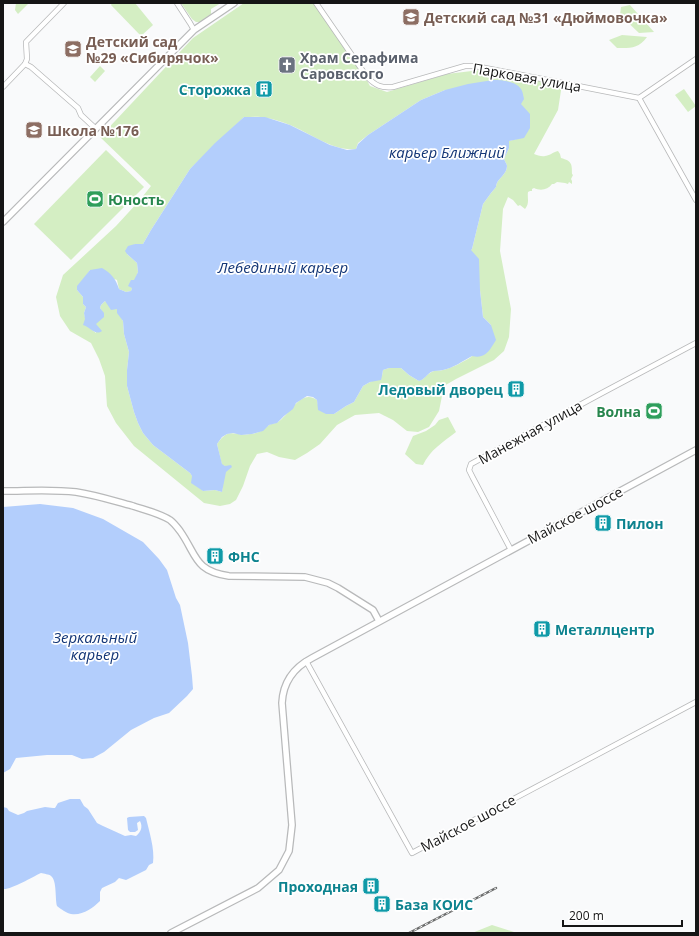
<svg xmlns="http://www.w3.org/2000/svg" width="699" height="936" font-family="'Open Sans',sans-serif">
  <style>
    .green { fill: #d4eec3; fill-rule: evenodd }
    .water { fill: #b3cefc }
    .lines { fill: none; stroke-linecap: round; stroke-linejoin: round }
    .minor-casing { stroke: #b8b9ba; stroke-width: 6 }
    .tertiary-casing { stroke: #b8b9ba; stroke-width: 8 }
    .minor { stroke: #fff; stroke-width: 4.5 }
    .tertiary { stroke: #fff; stroke-width: 5.5 }
    .rail-casing { stroke: #6c6d6d; stroke-width: 2.5 }
    .rail { stroke: #fff; stroke-width: 1; stroke-dasharray: 3; stroke-linecap: butt }
    .labels { text-anchor: middle; dominant-baseline: central; stroke-width: 3.5; stroke-linejoin: round; paint-order: stroke }
    .education-label { font-size: 14px; font-weight: bold; fill: #785e54; stroke: #fff; text-anchor: start }
    .worship-label { font-size: 14px; font-weight: bold; fill: #5b616d; stroke: #fff; text-anchor: start }
    .street-label { font-size: 14px; fill: #151515; stroke: #fff }
    .culture-label { font-size: 14px; font-weight: bold; fill: #0d838f; stroke: #fff; text-anchor: start }
    .leisure-label { font-size: 14px; font-weight: bold; fill: #27864d; stroke: #fff; text-anchor: start }
    .water-label { font-size: 15px; font-style: italic; fill: #133677; stroke: #fff }
  </style>
  <rect width="100%" height="100%" fill="#f9fafb"/>
  <g class="green">
    <polygon points="16,3 29,3 18,14 15,10"/>
    <polygon points="112,3 135,3 153,25 141,36 111,5"/>
    <polygon points="181,3 221,3 211,9 211,14 200,22 196,22 192,19"/>
    <path d="M244,3H314L365,77L370,86L387,92L447,74L480,70L562,84L558,110L534,154C537,155 542,157 545,156C549,156 553,152 558,151L560,154L561,158C572,161 572,164 572,174L573,175L571,179L572,181V184L569,182L568,184L565,183L557,182L554,184H552C548,190 540,191 534,188L532,189V191H530L528,192C527,198 530,203 525,209L520,205L518,206L513,200L508,197L503,209L500,251L511,309L509,337L504,351L494,360L456,379L444,386L439,411L429,427L418,432L407,431L393,420L379,413L355,415L337,425L320,444L307,453L295,460L279,457L267,452L257,454L250,466L243,486L236,500L230,504L220,506L204,503L134,446L116,423L107,406L105,376L99,359L91,343L70,331L60,316L56,297L63,275L116,226L139,201L151,186L100,137L193,38ZM445,90L524,137L509,141V148L504,159C505,162 507,164 507,166C507,175 496,179 496,187L491,193L483,204L472,249L470,250L480,290L483,317L491,325C487,332 476,352 471,357C465,361 450,369 443,370C440,371 437,370 434,371C427,373 425,379 419,381L409,375L401,368H389L383,370L382,376L370,382L363,386L354,402L346,406L334,414L319,410L317,400C301,388 290,414 278,422C275,424 272,423 269,425C267,426 266,428 264,429C261,432 254,434 250,434C233,437 230,426 217,444L222,465L225,466L222,492L215,490L203,491L190,473L153,445L143,433L138,423L134,412L127,386V370L129,352L124,334L123,321L117,309L105,301L101,305L100,308L102,311L95,324L96,333L87,326L84,313L86,307L83,304V297L77,290L90,270L117,280L119,289L126,292L131,291L138,272L137,263L127,254L135,244H143L151,230L190,169L244,117C251,117 259,116 266,118C274,119 282,122 290,125C310,133 334,152 356,149L358,143L368,135L421,100Z"/>
    <polygon points="630,5 654,32 639,33 620,15 621,7"/>
    <path d="M622,35L647,37C638,49 631,48 617,48L609,40Z"/>
    <polygon points="100,66 105,71 95,82 90,77"/>
    <polygon points="684,89 696,106 688,112 675,95"/>
    <polygon points="106,150 144,187 71,260 34,224"/>
    <path d="M448,417L456,432C443,442 430,450 423,465L416,464L405,454L413,436L426,431L435,425L439,420Z"/>
    <polygon points="492,925 517,933 472,933"/>
  </g>
  <g class="water">
    <path d="M493,80C502,80 516,81 521,89C523,92 523,95 524,99L521,104L530,114V128L524,138L509,141V148L504,159C505,162 507,164 507,166C507,175 496,179 496,187L491,193L483,204L472,249L471,250L479,259L480,290L483,317L491,325L496,340C489,351 486,359 472,356C463,361 453,368 443,370C439,371 435,370 431,372C426,375 425,379 419,381L409,375L401,368H389L383,370L382,376L381,380L370,382L363,386L354,402L346,406L334,414H326L318,410L317,400L313,397L307,396L296,403L293,409L284,416L277,423L269,425L263,431L252,434L241,435L233,433L227,434L222,437L217,444L222,464L225,466L231,465L232,467L226,472L222,492L215,490L203,491L191,483L192,476L190,473L153,445L143,433L138,423L134,412L127,386V370L129,352L124,334L123,321L117,313V309L111,310L105,301L101,305L100,308L104,313V317L96,324L102,331C95,336 90,327 83,325L85,319L84,313L86,307L83,304V297L77,290V286L90,270L102,268C111,273 116,279 119,289L126,292L131,291L132,288L128,286L131,280H134L138,272L137,263L127,254L125,251L128,246L135,244H143L151,230L190,169L215,143L244,117H265L290,125L330,145L347,150L356,149L358,144L368,135L421,100L445,90L468,84Z"/>
    <polygon points="40,504 73,508 103,519 143,542 159,559 167,570 176,598 180,605 188,643 192,676 193,689 187,696 169,713 154,718 131,730 104,752 93,758 82,759 72,755 47,755 16,758 10,769 3,773 3,507"/>
    <path d="M70,799H80L84,806L88,809L97,823L103,826L125,836L131,835L136,836C141,832 143,827 140,821L137,823L138,830L135,832H130L128,830L127,818L129,817L144,816L146,818C149,831 155,849 153,863L149,865L146,870L126,880L119,878L115,882L102,888L100,892V901C93,908 82,916 71,914C66,913 61,909 57,906C55,899 57,880 51,876C49,874 44,874 41,873C32,877 11,890 3,889V807L7,808L9,811L18,815L24,813L27,811L45,807L53,808H55L58,803Z"/>
  </g>
  <g class="lines">
    <defs>
      <g id="minor">
        <polyline points="177,3 190,23 194,30"/>
        <path d="M316,3L367,77C376,86 381,88 393,87L465,66H475L578,86L639,98"/>
        <polyline points="25,64 27,59 26,42 64,3"/>
        <polyline points="3,87 25,64 31,67 78,108 81,115 96,129"/>
        <polyline points="639,98 696,200"/>
        <polyline points="639,98 696,59"/>
        <polyline points="511,550 473,478 469,470 471,464 602,393 696,343"/>
        <polyline points="306,661 412,853 696,702"/>
      </g>
      <g id="tertiary">
        <polyline points="3,222 194,30 234,3"/>
        <path d="M3,491C27,491 52,489 76,492C96,495 114,501 133,506C145,510 159,513 170,520C174,523 177,527 180,531C197,555 194,571 229,576L305,577L328,583L338,588L373,610L379,621"/>
        <path d="M171,933L258,888L279,870L289,851L292,825L282,703C283,682 293,668 312,658L696,450"/>
      </g>
    </defs>
    <use href="#minor" class="minor-casing"/>
    <use href="#tertiary" class="tertiary-casing"/>
    <use href="#minor" class="minor"/>
    <use href="#tertiary" class="tertiary"/>
    <defs>
      <polyline id="rail" points="409,933 496,888"/>
    </defs>
    <use href="#rail" class="rail-casing"/>
    <use href="#rail" class="rail"/>
  </g>
  <defs>
    <symbol id="school-square" viewBox="-11 -11 22 22"><rect x="-9" y="-9" width="18" height="18" rx="4" fill="#8d6e63" stroke="#fff"/><path d="M0-5L7-2L0 1L-7-2ZM-4 1L0 2.5L4 1V4Q0 6-4 4Z" fill="#fff"/></symbol>
    <symbol id="church-square" viewBox="-11 -11 22 22"><rect x="-9" y="-9" width="18" height="18" rx="4" fill="#6b7280" stroke="#fff"/><path d="M-1.2-6h2.4v3.5h3.3v2.4h-3.3V6h-2.4V-.1h-3.3v-2.4h3.3Z" fill="#fff"/></symbol>
    <symbol id="building-square" viewBox="-11 -11 22 22"><rect x="-9" y="-9" width="18" height="18" rx="4" fill="#0f9aa8" stroke="#fff"/><path d="M-4-6H4V6H1V3H-1V6H-4ZM-2.5-4.3h1.7v1.8h-1.7ZM.8-4.3h1.7v1.8H.8ZM-2.5-1h1.7V.8h-1.7ZM.8-1h1.7V.8H.8Z" fill="#fff"/></symbol>
    <symbol id="stadium-square" viewBox="-11 -11 22 22"><rect x="-9" y="-9" width="18" height="18" rx="4" fill="#2e9e5b" stroke="#fff"/><path d="M0-5a6.5 5 0 1 0 0 10a6.5 5 0 1 0 0-10ZM-3.5-1.8h7v3.6h-7Z" fill="#fff"/></symbol>
  </defs>
  <g fill-rule="evenodd">
    <use href="#school-square" x="401" y="7" width="20" height="20"/>
    <use href="#school-square" x="63" y="39" width="20" height="20"/>
    <use href="#church-square" x="277" y="55" width="20" height="20"/>
    <use href="#building-square" x="254" y="79" width="20" height="20"/>
    <use href="#school-square" x="24" y="120" width="20" height="20"/>
    <use href="#stadium-square" x="85" y="189" width="20" height="20"/>
    <use href="#building-square" x="506" y="379" width="20" height="20"/>
    <use href="#stadium-square" x="644" y="401" width="20" height="20"/>
    <use href="#building-square" x="593" y="513" width="20" height="20"/>
    <use href="#building-square" x="205" y="546" width="20" height="20"/>
    <use href="#building-square" x="532" y="619" width="20" height="20"/>
    <use href="#building-square" x="361" y="876" width="20" height="20"/>
    <use href="#building-square" x="372" y="894" width="20" height="20"/>
  </g>
  <g class="labels">
    <g class="education-label">
      <text x="424" y="17">Детский сад №31 «Дюймовочка»</text>
      <text x="86" y="41">Детский сад<tspan x="86" dy="16">№29 «Сибирячок»</tspan></text>
      <text x="47" y="130">Школа №176</text>
    </g>
    <g class="worship-label">
      <text x="300" y="57">Храм Серафима<tspan x="300" dy="16">Саровского</tspan></text>
    </g>
    <g class="street-label">
      <text transform="translate(527 77) rotate(10)">Парковая улица</text>
      <text transform="translate(530 432) rotate(-29)">Манежная улица</text>
      <text transform="translate(575 515) rotate(-28)">Майское шоссе</text>
      <text transform="translate(468 823) rotate(-28)">Майское шоссе</text>
    </g>
    <g class="culture-label">
      <text x="251" y="89" text-anchor="end">Сторожка</text>
      <text x="503" y="389" text-anchor="end">Ледовый дворец</text>
      <text x="616" y="523">Пилон</text>
      <text x="228" y="556">ФНС</text>
      <text x="555" y="629">Металлцентр</text>
      <text x="358" y="886" text-anchor="end">Проходная</text>
      <text x="395" y="904">База КОИС</text>
    </g>
    <g class="leisure-label">
      <text x="108" y="199">Юность</text>
      <text x="641" y="411" text-anchor="end">Волна</text>
    </g>
    <g class="water-label">
      <text x="447" y="152">карьер Ближний</text>
      <text x="283" y="267">Лебединый карьер</text>
      <text x="95" y="637">Зеркальный<tspan x="95" dy="17">карьер</tspan></text>
    </g>
  </g>
  <rect width="699" height="936" fill="none" stroke="#151515" stroke-width="8"/>
  <path d="M563 920v6h119v-6" fill="none" stroke="#151515" stroke-width="2"/>
  <text x="569" y="920" font-size="12" fill="#151515" stroke="#ffffff" stroke-width="3" paint-order="stroke">200 m</text>
</svg>
